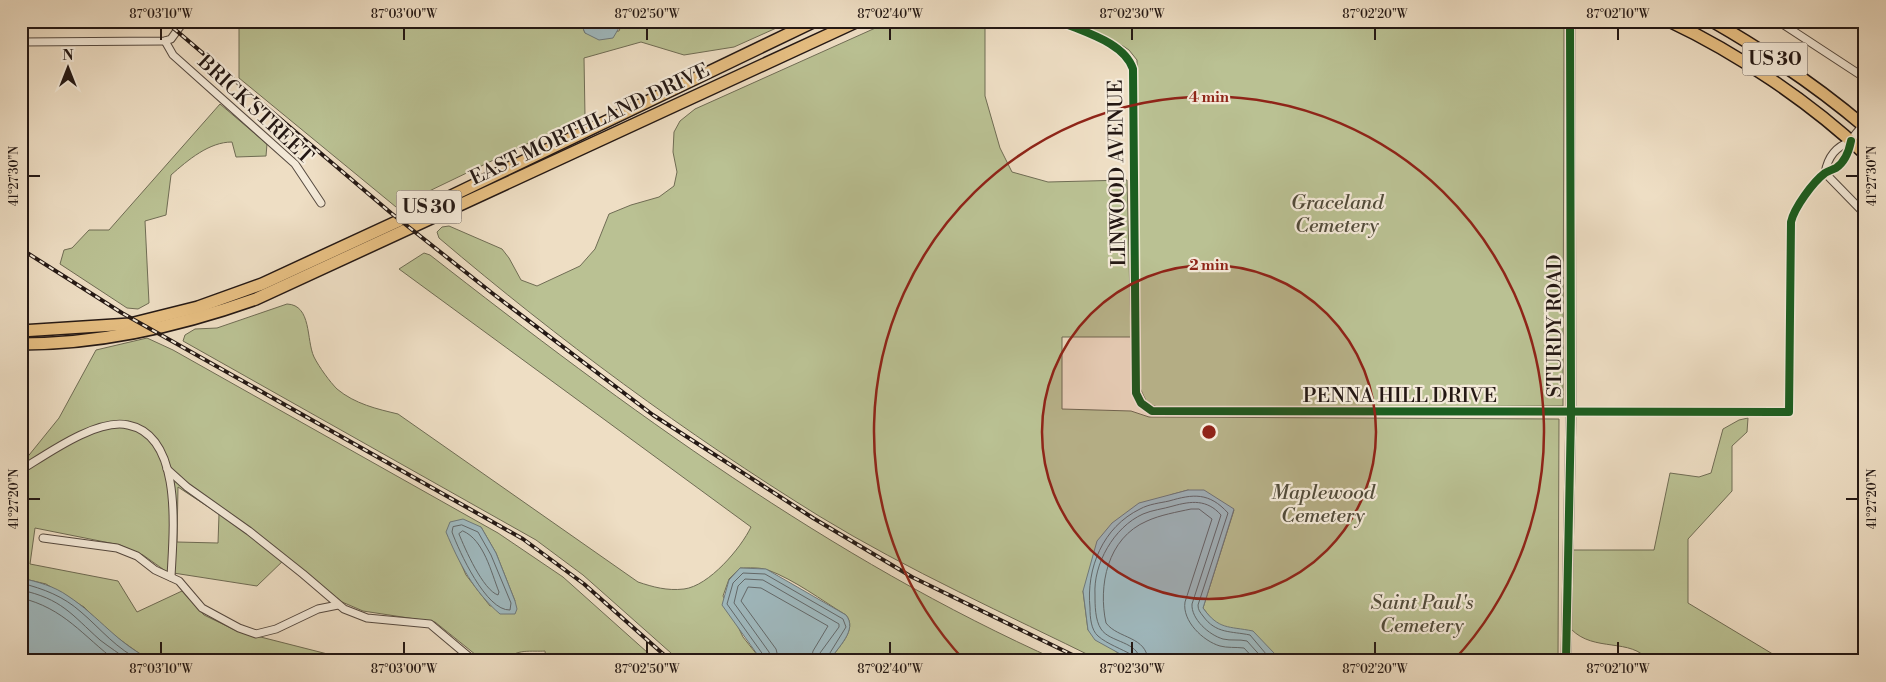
<svg xmlns="http://www.w3.org/2000/svg" width="1886" height="682" font-family="'Libre Bodoni',serif">
  <style>
    .green { fill: #bac193; stroke: #6f6c54; fill-rule: evenodd }
    .water { fill: #9fb9bf; stroke: #6e797b }
    .lines { fill: none; stroke-linecap: round; stroke-linejoin: round }
    .shore { stroke: #62686a; stroke-width: 1 }
    .minor-casing { stroke: #564a40; stroke-width: 9 }
    .tertiary-casing { stroke: #564a40; stroke-width: 11 }
    .trunk-casing { stroke: #241814; stroke-width: 14 }
    .minor { stroke: #f4ead9; stroke-width: 7 }
    .tertiary { stroke: #f4ead9; stroke-width: 9 }
    .trunk { stroke: #e7bf82; stroke-width: 11 }
    .rail-casing { stroke: #241814; stroke-width: 4 }
    .rail { stroke: #f4ead9; stroke-width: 2; stroke-dasharray: 5.5; stroke-linecap: butt }
    .cycleway-casing { stroke: #f4ead9; stroke-width: 11 }
    .cycleway { stroke: #1b5e20; stroke-width: 8 }
    .ticks { fill: none; stroke: #241814; stroke-width: 2 }
    .ring { fill: none; stroke: #8f2418; stroke-width: 2.5 }
    .labels { text-anchor: middle; dominant-baseline: central; stroke-width: 4.5; stroke-linejoin: round; paint-order: stroke }
    .shield { fill: #f4ead9; stroke: #62574f; stroke-width: 1 }
    .shield-label { font-size: 19px; font-weight: bold; fill: #241814 }
    .street-label { font-size: 20px; fill: #241814; stroke: #f4ead9 }
    .park-label { font-size: 20px; font-style: italic; fill: #514b3a; stroke: #f4ead9 }
    .centre { fill: #8f2418; stroke: #f4ead9; stroke-width: 2.5 }
    .ring-label { font-size: 15px; text-anchor: middle; font-weight: bold; fill: #8f2418; stroke: #f4ead9; stroke-width: 4.5; stroke-linejoin: round; paint-order: stroke }
    .neatline { fill: none; stroke: #241814; stroke-width: 2 }
    .ticks-label { font-size: 12px; text-anchor: middle; fill: #241814 }
  </style>
  <rect width="100%" height="100%" fill="#eedec4"/>
  <filter id="stains"><feTurbulence type="fractalNoise" baseFrequency=".004" numOctaves="4"/><feColorMatrix values="0 0 0 0 .2 0 0 0 0 .09 0 0 0 0 .02 0 0 0 .5 -.17"/></filter>
  <radialGradient id="worn" r=".72"><stop offset=".6" stop-color="#630" stop-opacity="0"/><stop offset="1" stop-color="#630" stop-opacity=".3"/></radialGradient>
  <g class="green">
    <polygon points="239,21 580,21 585,33 619,31 623,21 792,21 734,47 684,55 641,42 584,58 585,116 396,207 239,78"/>
    <path d="M891,21H985V96L1000,148L1012,172L1048,182L1127,180L1131,337H1062V409L1131,411L1149,417L1559,419L1558,661H1271L1213,621L1203,608L1234,510L1188,490L1170,495L1083,591L1088,630L1118,653L1133,661H1101C1006,614 909,571 819,516C685,433 559,340 439,238L437,232L442,227L449,226L502,249L509,258L521,280L537,286L580,266L595,249L609,214L631,205L659,197L674,186L677,172L673,152L674,132L680,121L695,109Z"/>
    <polygon points="1068,21 1564,21 1563,406 1160,408 1147,403 1140,388 1137,60 1129,50 1123,46"/>
    <path d="M220,104L267,144L266,156L236,157L232,142C209,142 188,160 171,175L166,215L145,221L149,303L138,309L127,308L60,264L64,250L72,248L89,230H109Z"/>
    <path d="M424,253L430,255C626,408 830,559 1059,661H829C838,647 858,630 846,615C821,600 795,580 768,570C759,567 749,568 740,568L729,579L723,596L743,637L762,661H680L583,575L536,540L183,341L185,335L195,329L217,328L287,304C312,305 306,340 314,357C319,367 330,382 337,389C355,404 377,409 398,414L638,582C653,587 667,591 684,589C709,586 741,548 751,527L399,269Z"/>
    <path d="M147,338L173,350L498,533L563,577L657,661H546L545,651C533,652 514,648 507,661H474L476,655L435,622L363,611L342,602L287,557L257,586L167,572L143,555L120,545L35,528L30,564L118,581L137,612L182,591L204,615L237,631L355,661H233L188,658L154,661L140,654L108,631L84,607L46,584L21,578V465L59,418L96,350ZM178,487L219,514L218,543L177,542ZM481,527L496,553L515,601L490,606L466,575L447,532Z"/>
    <path d="M1748,418L1747,432L1732,446V491L1688,539V603L1776,656L1780,661H1649C1631,637 1594,653 1571,629V550H1654L1670,473L1699,477L1711,473L1723,429L1739,420Z"/>
  </g>
  <g class="water">
    <polygon points="580,21 623,21 613,38 599,40 585,33"/>
    <path d="M1188,490H1204L1234,509L1203,608C1219,630 1228,626 1253,631L1274,653L1278,661H1133L1095,640L1088,630L1083,591L1097,541L1112,523L1139,503Z"/>
    <path d="M463,519L481,527L496,553L515,601L517,609L515,614H500C474,592 459,563 446,532L450,522Z"/>
    <path d="M740,568L766,569L846,615C858,630 838,647 829,661H762L722,605L729,580Z"/>
    <path d="M21,578C38,582 54,586 68,596C100,617 117,644 154,661H21Z"/>
  </g>
  <g class="lines">
    <g class="shore">
      <path d="M462,525L478,532L491,555L511,603L510,610C486,611 459,551 452,532L453,527Z"/>
      <path d="M463,531C484,540 491,572 499,592L498,595C483,590 465,549 459,534Z"/>
      <path d="M21,583C44,589 63,596 81,612C100,628 117,650 142,661"/>
      <path d="M21,590C62,599 71,614 100,640C109,647 120,654 129,661"/>
      <path d="M21,598C64,608 83,636 116,661"/>
      <polyline points="765,661 764,656 727,604 733,583 743,573 765,574 843,619 846,627 825,661"/>
      <polyline points="772,661 769,652 734,603 738,586 745,579 763,580 839,624 839,627 820,653 819,661"/>
      <polyline points="779,661 776,649 741,601 748,587 761,588 828,626 813,651 811,661"/>
      <path d="M1134,661L1132,655C1122,649 1107,644 1098,636C1091,630 1090,617 1090,608C1086,568 1103,527 1140,509C1149,504 1160,503 1169,501C1193,494 1209,492 1228,513L1198,605C1198,610 1200,612 1203,616C1216,634 1231,631 1250,635L1272,661"/>
      <path d="M1140,661C1139,641 1110,643 1101,629C1095,620 1095,605 1095,595C1093,564 1114,527 1143,514C1152,510 1163,509 1173,506C1191,501 1207,499 1221,515L1192,604C1191,619 1209,635 1223,639C1231,641 1239,639 1247,641L1265,661"/>
      <path d="M1148,661C1147,636 1118,639 1106,623C1098,586 1107,538 1147,521C1160,515 1177,512 1191,509H1199L1212,519L1185,602C1182,621 1203,641 1220,646C1227,648 1236,647 1244,648L1256,661"/>
    </g>
    <defs>
      <g id="minor">
        <path d="M1059,21C1083,32 1124,42 1133,69L1136,393L1141,403L1152,411L1789,412L1791,222C1794,208 1813,182 1825,173C1828,171 1832,170 1836,168C1845,162 1849,151 1851,141"/>
        <polyline points="1778,21 1865,78"/>
        <polyline points="1731,32 1731,21"/>
        <polyline points="165,41 173,55 295,164 321,203"/>
        <polyline points="21,42 165,41 171,39 184,21"/>
        <polyline points="1825,173 1865,214"/>
        <path d="M1825,173C1828,156 1836,147 1851,141"/>
        <polyline points="167,469 187,487 249,531 303,574 344,609 367,618 430,624 474,661"/>
        <path d="M21,470C47,454 97,418 128,425C184,436 173,535 171,577"/>
        <polyline points="43,538 117,548 137,556 155,570 179,581 202,608 239,628 256,634 276,629 318,609 338,605"/>
      </g>
      <g id="tertiary">
        <polyline points="1851,141 1865,124"/>
        <polyline points="1566,661 1571,413 1570,21"/>
      </g>
      <g id="trunk">
        <path d="M1669,21C1737,53 1810,102 1865,154"/>
        <path d="M1712,21C1766,52 1817,86 1865,127"/>
        <polyline points="21,331 130,324 198,307 262,284 420,211 815,21"/>
        <path d="M21,344C103,344 180,326 256,299L858,21"/>
      </g>
    </defs>
    <use href="#minor" class="minor-casing"/>
    <use href="#tertiary" class="tertiary-casing"/>
    <use href="#trunk" class="trunk-casing"/>
    <use href="#minor" class="minor"/>
    <use href="#tertiary" class="tertiary"/>
    <use href="#trunk" class="trunk"/>
    <defs>
      <g id="rail">
        <polyline points="165,21 391,213 492,293 653,415 813,518 912,577 1085,661"/>
        <polyline points="21,249 122,313 523,539 584,584 671,661"/>
      </g>
    </defs>
    <use href="#rail" class="rail-casing"/>
    <use href="#rail" class="rail"/>
    <defs>
      <g id="cycleway">
        <path d="M1059,21C1083,32 1124,42 1133,69L1136,393L1141,403L1152,411L1789,412L1791,222C1794,208 1813,182 1825,173C1828,171 1832,170 1836,168C1845,162 1849,151 1851,141"/>
        <polyline points="1566,661 1571,413 1570,21"/>
      </g>
    </defs>
    <use href="#cycleway" class="cycleway-casing"/>
    <use href="#cycleway" class="cycleway"/>
  </g>
  <path class="ticks" d="M161,28V40M404,28V40M647,28V40M890,28V40M1132,28V40M1375,28V40M1618,28V40M28,176H40M1846,176H1858M28,499H40M1846,499H1858M161,642V654M404,642V654M647,642V654M890,642V654M1132,642V654M1375,642V654M1618,642V654"/>
  <circle cx="1209" cy="432" r="167" fill="#8f2418" fill-opacity=".12"/>
  <g class="ring">
    <circle cx="1209" cy="432" r="167"/>
    <path d="M964 660A335 335 0 1 1 1454 660"/>
  </g>
  <g class="labels">
    <g class="shield">
      <rect x="1742.5" y="42.5" width="65" height="33" rx="4"/>
      <rect x="396.5" y="190.5" width="65" height="33" rx="4"/>
    </g>
    <g class="shield-label">
      <text x="1775" y="59">US 30</text>
      <text x="429" y="207">US 30</text>
    </g>
    <g class="street-label">
      <text transform="translate(255 110) rotate(43)">BRICK STREET</text>
      <text transform="translate(590 125) rotate(-25)">EAST MORTHLAND DRIVE</text>
      <text transform="translate(1118 173) rotate(-91)">LINWOOD AVENUE</text>
      <text transform="translate(1555 326) rotate(-90)">STURDY ROAD</text>
      <text x="1400" y="396">PENNA HILL DRIVE</text>
    </g>
    <g class="park-label">
      <text x="1337" y="203">Graceland<tspan x="1337" dy="23">Cemetery</tspan></text>
      <text x="1323" y="493">Maplewood<tspan x="1323" dy="23">Cemetery</tspan></text>
      <text x="1422" y="603">Saint Paul's<tspan x="1422" dy="23">Cemetery</tspan></text>
    </g>
  </g>
  <circle cx="1209" cy="432" r="8" class="centre"/>
  <g class="ring-label">
    <text x="1209" y="102">4 min</text>
    <text x="1209" y="270">2 min</text>
  </g>
  <rect width="1886" height="682" fill="none" stroke="#eedec4" stroke-width="55"/>
  <g transform="translate(68 68)" stroke="#f4ead9" stroke-width="4" paint-order="stroke">
  <path d="M0-4L9 19L0 12L-9 19Z" fill="#241814"/>
  <text y="-8" font-size="14" font-weight="bold" text-anchor="middle" fill="#241814">N</text>
  </g>
  <rect x="28" y="28" width="1830" height="626" class="neatline"/>
  <g class="ticks-label">
    <text x="161" y="18">87°03'10"W</text>
    <text x="404" y="18">87°03'00"W</text>
    <text x="647" y="18">87°02'50"W</text>
    <text x="890" y="18">87°02'40"W</text>
    <text x="1132" y="18">87°02'30"W</text>
    <text x="1375" y="18">87°02'20"W</text>
    <text x="1618" y="18">87°02'10"W</text>
    <text transform="translate(14 176) rotate(-90)" y="4">41°27'30"N</text>
    <text transform="translate(1872 176) rotate(-90)" y="4">41°27'30"N</text>
    <text transform="translate(14 499) rotate(-90)" y="4">41°27'20"N</text>
    <text transform="translate(1872 499) rotate(-90)" y="4">41°27'20"N</text>
    <text x="161" y="673">87°03'10"W</text>
    <text x="404" y="673">87°03'00"W</text>
    <text x="647" y="673">87°02'50"W</text>
    <text x="890" y="673">87°02'40"W</text>
    <text x="1132" y="673">87°02'30"W</text>
    <text x="1375" y="673">87°02'20"W</text>
    <text x="1618" y="673">87°02'10"W</text>
  </g>
  <rect width="100%" height="100%" filter="url(#stains)"/>
  <rect width="100%" height="100%" fill="url(#worn)"/>
</svg>
